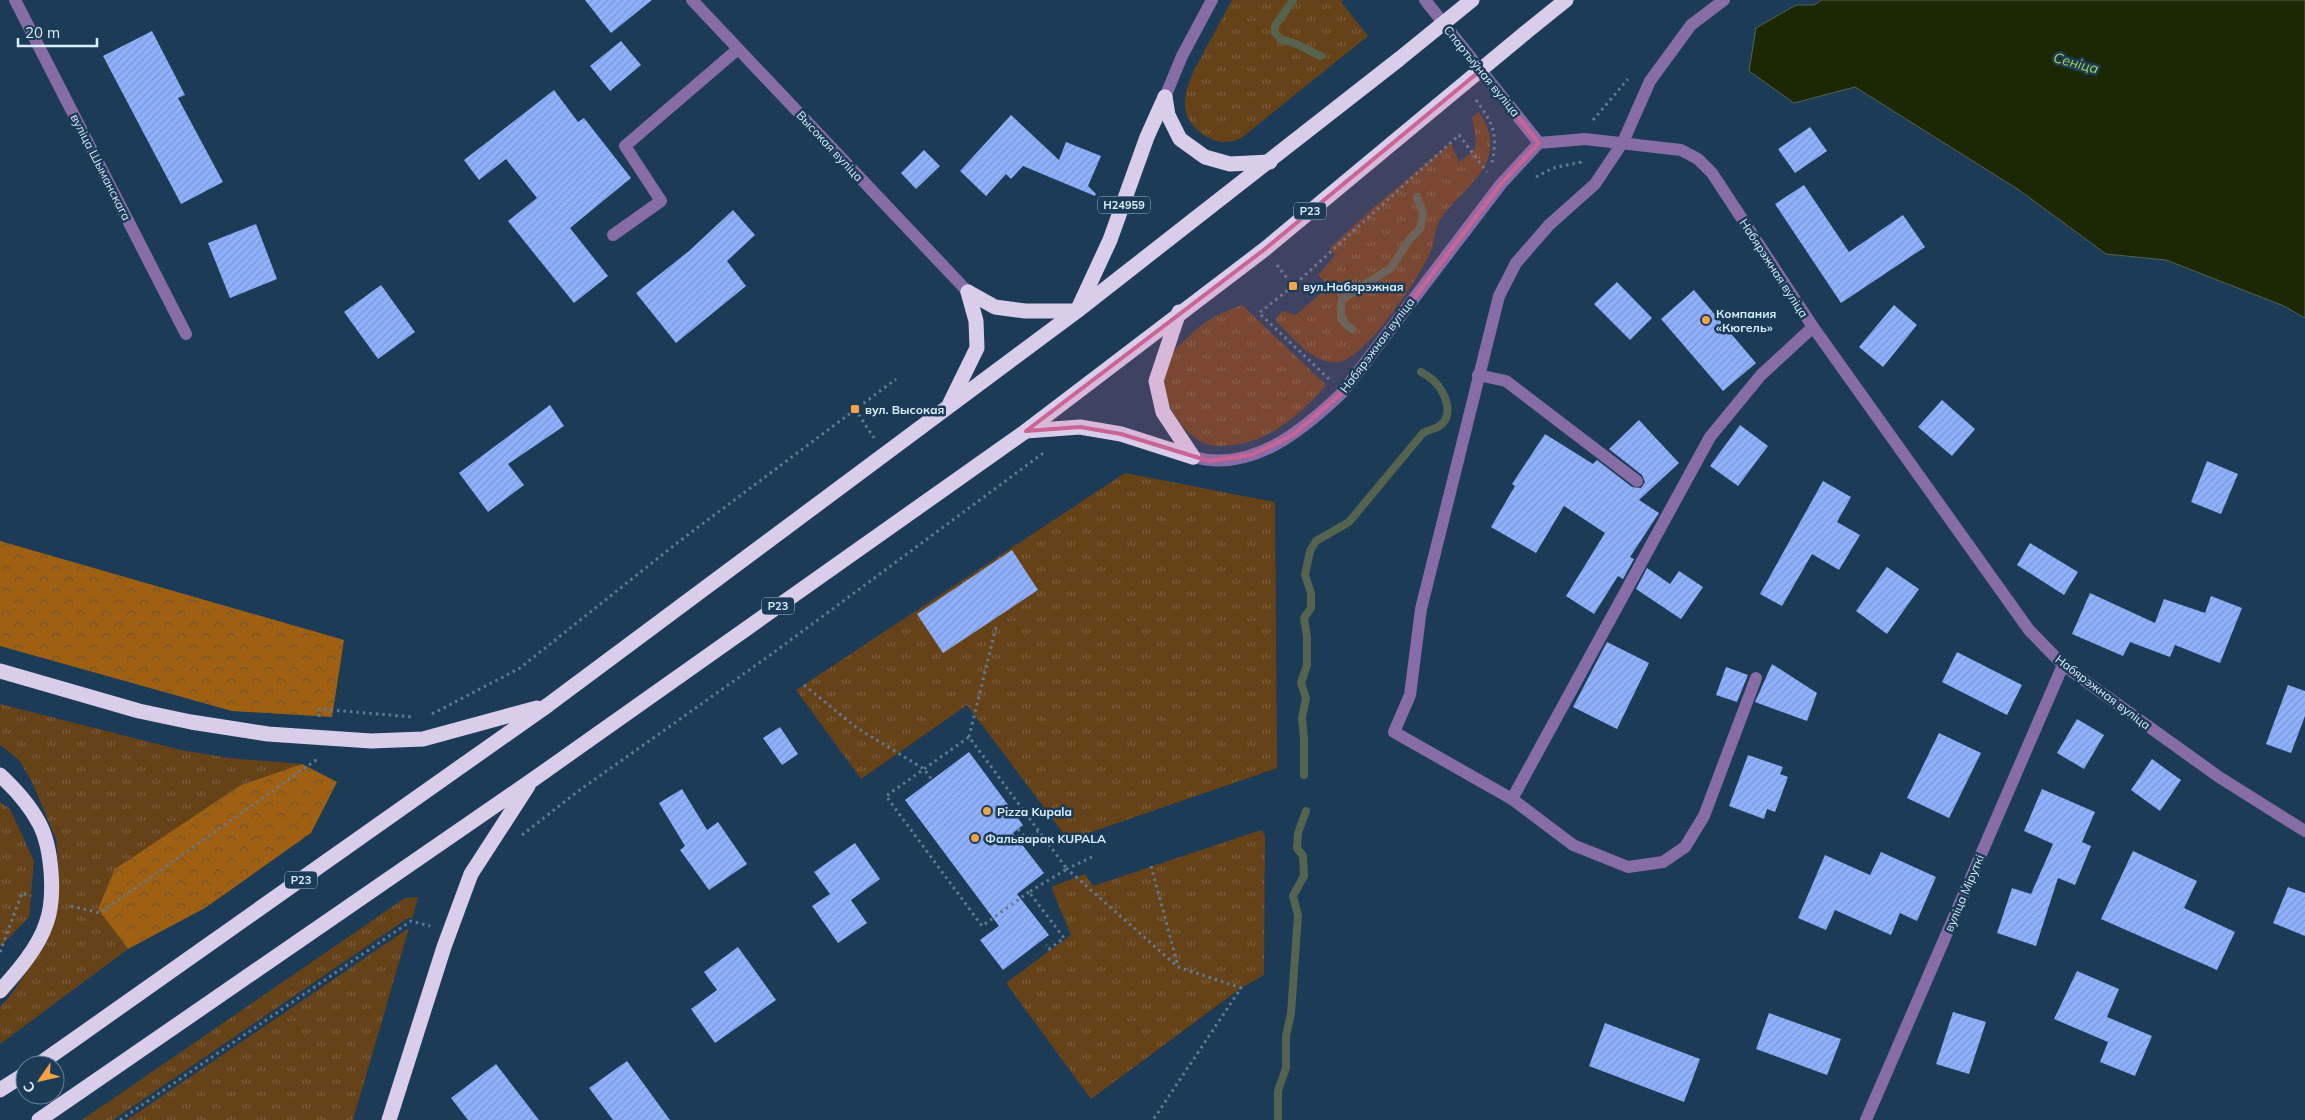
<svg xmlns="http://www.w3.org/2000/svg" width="2305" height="1120" font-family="Mulish,sans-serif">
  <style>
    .grass { fill: url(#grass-tufts) }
    .forest { fill: url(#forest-crowns) }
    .water { fill: #1c2704; stroke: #55634f }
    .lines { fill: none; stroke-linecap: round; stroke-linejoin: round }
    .stream { stroke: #55634f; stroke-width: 8 }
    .building { fill: url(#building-hatch) }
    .path { stroke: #607b92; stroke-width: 3; stroke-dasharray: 2.5 4; stroke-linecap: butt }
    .minor { stroke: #876ca6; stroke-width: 12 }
    .highway { stroke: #dacdea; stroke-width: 15 }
    .highway-bridge { stroke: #dacdea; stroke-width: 15 }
    .marked { fill: #cb6394; fill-opacity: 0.2; stroke: #cb6394; stroke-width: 4; stroke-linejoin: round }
    .poi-dot { fill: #f5a246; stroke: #1b3b56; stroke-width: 2 }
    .labels { text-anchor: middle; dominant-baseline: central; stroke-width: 5; stroke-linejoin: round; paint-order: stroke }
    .shield { fill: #1b3b56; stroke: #a1b8cc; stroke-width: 1 }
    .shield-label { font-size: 11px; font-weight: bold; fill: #dbeeff }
    .street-label { font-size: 12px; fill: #dbeeff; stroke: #1b3b56 }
    .poi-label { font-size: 12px; font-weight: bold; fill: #dbeeff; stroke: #1b3b56; text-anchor: start }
    .water-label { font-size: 14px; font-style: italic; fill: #a9d747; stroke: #1b3b56 }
  </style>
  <defs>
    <pattern id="grass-tufts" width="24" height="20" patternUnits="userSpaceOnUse" patternTransform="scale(1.25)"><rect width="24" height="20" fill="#664219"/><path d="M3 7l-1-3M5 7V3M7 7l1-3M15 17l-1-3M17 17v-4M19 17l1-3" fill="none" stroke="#7b5e3c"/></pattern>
    <pattern id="forest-crowns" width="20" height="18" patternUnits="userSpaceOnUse" patternTransform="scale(1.25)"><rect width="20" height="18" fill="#9f6111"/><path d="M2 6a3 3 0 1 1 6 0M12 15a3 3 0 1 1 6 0" fill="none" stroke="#75552c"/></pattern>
    <pattern id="building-hatch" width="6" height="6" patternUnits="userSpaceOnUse" patternTransform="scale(1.25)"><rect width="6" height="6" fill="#8fb1fd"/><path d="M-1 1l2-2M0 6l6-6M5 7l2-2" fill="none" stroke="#7c96d1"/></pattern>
  </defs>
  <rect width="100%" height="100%" fill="#1b3b56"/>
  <g class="grass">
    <path d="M1232,0H1343L1341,2L1368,36L1240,139C1224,144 1215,143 1201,133C1169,109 1192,75 1206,48C1215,32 1223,16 1232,0Z"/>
    <path d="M1479,112C1488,126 1493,137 1489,154C1485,179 1448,202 1438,224C1434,233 1434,244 1430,253C1418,279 1366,358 1339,362C1313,366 1291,335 1275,320L1282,311L1296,315L1329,286L1318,275L1335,256L1330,248L1375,206L1451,143L1459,162L1474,151L1476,140L1472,117Z"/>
    <path d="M1242,305L1326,385C1298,418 1263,447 1217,446C1189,445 1163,407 1164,380C1164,373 1170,358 1174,351C1177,347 1183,342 1187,338C1207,319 1216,315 1242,305Z"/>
    <polygon points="1125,473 1275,502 1277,768 1077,837 1070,842 967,705 861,779 796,690"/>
    <polygon points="0,704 181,750 229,758 302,764 241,785 98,909 128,949 0,1044 0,1007 10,996 31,965 58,897 59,872 56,839 32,782 19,760 0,745"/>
    <polygon points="0,802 10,809 34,861 29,917 0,947"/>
    <polygon points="1261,830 1265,836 1264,975 1241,988 1091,1099 1006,983 1071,935 1051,887 1085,874 1093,886"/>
    <polygon points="418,897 413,917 408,918 113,1120 82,1120 405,898"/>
    <polygon points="409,928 353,1120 127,1120"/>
  </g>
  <g class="forest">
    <polygon points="0,541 344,640 332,717 232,711 0,646"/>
    <polygon points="302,764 337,782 311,833 205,908 128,949 98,909 115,869 241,785"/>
  </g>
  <polygon class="water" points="1822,0 2305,0 2305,318 2284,306 2166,260 2106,254 2019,190 1855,87 1794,103 1749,71 1756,28 1796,5 1814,5"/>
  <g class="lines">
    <g class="stream">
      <path d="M1293,0L1275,26V33L1282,40C1296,41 1307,51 1321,56"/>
      <path d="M1352,329C1339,321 1340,313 1342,299L1391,268L1409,240L1420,229L1423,213L1417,197"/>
      <path d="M1304,775V738L1302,718L1306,698L1301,683L1307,665V637L1304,618L1311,608V593L1305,575L1310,551L1316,541L1349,522L1423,433C1428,430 1434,429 1438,427C1456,416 1445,392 1434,381C1430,377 1425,374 1421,372"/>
      <polyline points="1278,1120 1278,1091 1286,1068 1286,1036 1291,1013 1298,915 1293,896 1304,876 1303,856 1297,848 1298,833 1306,811"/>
    </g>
  </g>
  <g class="building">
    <polygon points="585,0 652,0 611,33"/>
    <polygon points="152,31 185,95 178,98 223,182 181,204 103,56"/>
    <polygon points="621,41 641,65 610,91 590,66"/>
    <polygon points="554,90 578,122 584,118 631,178 570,228 608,276 574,303 508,221 537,198 506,159 479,180 464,160"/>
    <polygon points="1011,115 1059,160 1066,142 1101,156 1088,186 1096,194 1095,196 1023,166 1011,179 1006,174 986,196 960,171"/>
    <polygon points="1810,127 1827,151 1795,173 1778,149"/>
    <polygon points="924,150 940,166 916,189 901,173"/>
    <polygon points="1804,185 1849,252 1903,215 1925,247 1841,303 1775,204"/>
    <polygon points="733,210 755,235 727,261 746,286 676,343 636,293 689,251"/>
    <polygon points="256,224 277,279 230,298 208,243"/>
    <polygon points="1617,282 1652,318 1630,340 1594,304"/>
    <polygon points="381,285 415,332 378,359 344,312"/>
    <polygon points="1694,290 1756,363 1723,391 1661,319"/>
    <polygon points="1894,305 1917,325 1883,367 1859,347"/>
    <polygon points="1942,400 1975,429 1952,456 1918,427"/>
    <polygon points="550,405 564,426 508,464 524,485 488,512 459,473"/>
    <polygon points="1639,420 1679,463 1639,500 1659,513 1630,557 1634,559 1623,579 1618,576 1594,614 1566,596 1605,533 1564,506 1536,553 1491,527 1515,486 1512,484 1545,434 1593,464 1597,460 1632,487 1641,488 1645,482 1642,475 1609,449"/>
    <polygon points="1740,425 1768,446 1738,486 1710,466"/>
    <polygon points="2207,461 2238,474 2221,514 2191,502"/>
    <polygon points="1823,481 1851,497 1837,522 1860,535 1839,570 1812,554 1782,606 1760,594"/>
    <polygon points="2030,543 2078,572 2064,595 2017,565"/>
    <polygon points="1012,550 1038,590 943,653 917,614"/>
    <polygon points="1887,567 1919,589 1887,634 1856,611"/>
    <polygon points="1647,568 1670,584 1679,571 1703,587 1681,619 1636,589"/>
    <polygon points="2090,593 2155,623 2164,599 2205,613 2211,596 2242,608 2220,663 2175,645 2170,657 2130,642 2123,656 2072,634"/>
    <polygon points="1607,642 1649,663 1617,729 1573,707"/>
    <polygon points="1957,652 2022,685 2007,715 1942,682"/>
    <polygon points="1772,664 1817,693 1807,721 1755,702"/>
    <polygon points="1726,667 1748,675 1737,702 1716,695"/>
    <polygon points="2288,685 2305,691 2305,716 2291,753 2266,744"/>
    <polygon points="2077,719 2104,735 2084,769 2057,753"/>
    <polygon points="780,727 798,754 782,765 763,738"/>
    <polygon points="1939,733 1981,753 1949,818 1907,798"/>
    <polygon points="969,752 1023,825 1013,833 1044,873 1017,894 1049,935 1003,970 980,940 999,926 905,800"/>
    <polygon points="1748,755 1783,767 1780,774 1788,777 1775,812 1767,809 1764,819 1729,806"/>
    <polygon points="2152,759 2181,780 2160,811 2131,790"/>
    <polygon points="682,789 707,830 718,822 747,864 709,890 680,850 685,846 659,803"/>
    <polygon points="2042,789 2095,812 2082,842 2091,846 2075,885 2058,878 2036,946 1997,933 2012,888 2031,894 2053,844 2024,831"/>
    <polygon points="855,843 880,879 851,900 867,923 838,943 812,906 830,894 814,872"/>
    <polygon points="2133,851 2197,881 2184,908 2235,932 2217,970 2101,919"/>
    <polygon points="1881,852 1936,877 1917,921 1900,913 1891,935 1835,910 1826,930 1798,918 1825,855 1870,875"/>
    <polygon points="2288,887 2305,893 2305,936 2273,923"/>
    <polygon points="738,947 776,1000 715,1043 691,1009 717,990 704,972"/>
    <polygon points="2077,971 2119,989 2107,1017 2152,1036 2135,1076 2100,1062 2108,1042 2054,1019"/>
    <polygon points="1953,1012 1986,1022 1969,1074 1936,1064"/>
    <polygon points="1769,1013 1841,1039 1827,1075 1756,1049"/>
    <polygon points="1605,1023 1700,1059 1684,1102 1589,1066"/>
    <polygon points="627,1061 670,1120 613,1120 589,1088"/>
    <polygon points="496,1064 539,1120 468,1120 451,1098"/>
  </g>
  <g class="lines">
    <g class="path">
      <path d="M1476,100C1493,124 1498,132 1492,163"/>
      <polyline points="1593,120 1628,79"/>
      <polyline points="1536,177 1553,168 1581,162 1582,159"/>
      <polyline points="1277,265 1293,286"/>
      <polyline points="1329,379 1259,313 1293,286 1459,135 1487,172"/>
      <polyline points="855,409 874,438"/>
      <polyline points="804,685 857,728 924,769 932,780"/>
      <polyline points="432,714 520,668 677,543 896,379"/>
      <polyline points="319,717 319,709 414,717"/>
      <polyline points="969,737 996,627"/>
      <polyline points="1018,829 1027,840"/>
      <polyline points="522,835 577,792 769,656 1046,451"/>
      <polyline points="1021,844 1038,831"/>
      <polyline points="1092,857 1067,869 1178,967 1241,988 1153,1120"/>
      <polyline points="1151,866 1178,966"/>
      <polyline points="1029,892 982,926 886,796 969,737 1067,869 1029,892 1064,938 1049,949 1046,945"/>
      <polyline points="71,906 100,913 319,758"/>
      <polyline points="0,952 22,893 31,896"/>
      <polyline points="120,1120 411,921 430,926"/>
    </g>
    <g class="minor">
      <polyline points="15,0 186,334"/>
      <polyline points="692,0 968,292"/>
      <polyline points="1425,0 1539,143"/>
      <polyline points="1724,0 1691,25 1650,81 1623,142 1595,184 1549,225 1516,263 1499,296 1421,609 1410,695 1394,732 1512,799 1710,437 1761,375 1813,327"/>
      <polyline points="1165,97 1182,56 1212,0"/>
      <polyline points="613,235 661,201 625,146 738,49"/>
      <polyline points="1478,375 1506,381 1637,481"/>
      <path d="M1193,457C1252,473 1302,431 1342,393L1501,184L1539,143L1585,139L1681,150L1698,159L1712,173L1813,327L2029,630L2063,665L2219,777L2305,831"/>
      <polyline points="1512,799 1573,845 1628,867 1663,862 1685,847 1704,816 1756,678"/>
      <polyline points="1866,1120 2063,665"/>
    </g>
    <g class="highway">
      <polyline points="1525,33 1566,0"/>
      <polyline points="1165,97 1168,115 1180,139 1205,157 1230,164 1270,162"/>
      <polyline points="968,292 995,307 1025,311 1077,311"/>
      <polyline points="1078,309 1110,240 1147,137 1165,97"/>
      <polyline points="1179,312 1156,381 1163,412 1193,457"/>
      <polyline points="950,403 977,348 976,321 968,292"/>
      <polyline points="1026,431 1080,427 1121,434 1193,457"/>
      <polyline points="0,671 139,711 191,722 268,734 371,741 423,739 537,708"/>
      <path d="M0,775C15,789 29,804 39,823C52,847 56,898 46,924C38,948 17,972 0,991"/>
      <polyline points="38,1065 548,705 1077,311 1398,60"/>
      <polyline points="0,1090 25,1074"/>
      <polyline points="39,1120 531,781 1026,431 1265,249 1437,106"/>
      <polyline points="389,1120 444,947 471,874 528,786"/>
    </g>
    <g class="highway-bridge">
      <polyline points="1398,60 1472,0"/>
      <polyline points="1437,106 1525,33"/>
    </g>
  </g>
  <path class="marked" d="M1481,70L1539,143L1501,184L1342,393L1293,435L1252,455L1209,461L1121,434L1080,427L1026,431L1265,249Z"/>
  <g class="poi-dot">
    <rect x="1288" y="281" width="10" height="10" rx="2.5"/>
    <circle cx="1706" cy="320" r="5"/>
    <rect x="850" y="404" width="10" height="10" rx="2.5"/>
    <circle cx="987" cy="811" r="5"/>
    <circle cx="975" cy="838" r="5"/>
  </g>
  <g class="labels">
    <g class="shield">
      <rect x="1098" y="196.5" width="52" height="17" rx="4"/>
      <rect x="1294" y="202.5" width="32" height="17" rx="4"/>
      <rect x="762" y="597.5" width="32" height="17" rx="4"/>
      <rect x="285" y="871.5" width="32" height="17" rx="4"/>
    </g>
    <g class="shield-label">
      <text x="1124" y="205">Н24959</text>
      <text x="1310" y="211">Р23</text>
      <text x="778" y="606">Р23</text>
      <text x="301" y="880">Р23</text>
    </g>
    <g class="street-label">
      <text transform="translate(1482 71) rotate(51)">Спартыўная вуліца</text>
      <text transform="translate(830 146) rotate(47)">Высокая вуліца</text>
      <text transform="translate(101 167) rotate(63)">вуліца Шыманскага</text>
      <text transform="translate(1774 268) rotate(57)">Набярэжная вуліца</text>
      <text transform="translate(1377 345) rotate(-53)">Набярэжная вуліца</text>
      <text transform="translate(2103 692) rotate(37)">Набярэжная вуліца</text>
      <text transform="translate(1964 893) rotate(-67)">вуліца Міруткі</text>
    </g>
    <g class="poi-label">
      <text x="1303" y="286">вул.Набярэжная</text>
      <text x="1716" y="313">Компания<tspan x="1716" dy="14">«Кюгель»</tspan></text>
      <text x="865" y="409">вул. Высокая</text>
      <text x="997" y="811">Pizza Kupala</text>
      <text x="985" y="838">Фальварак KUPALA</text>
    </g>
    <g class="water-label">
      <text transform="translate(2076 63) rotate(15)">Сеніца</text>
    </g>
  </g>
  <g transform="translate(40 1080) rotate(236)"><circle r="24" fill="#1b3b56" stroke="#68839a"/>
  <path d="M0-4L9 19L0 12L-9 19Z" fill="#f5a246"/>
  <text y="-8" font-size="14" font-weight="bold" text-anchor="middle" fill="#dbeeff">С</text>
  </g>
  <path d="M18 38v8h79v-8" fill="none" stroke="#dbeeff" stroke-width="2.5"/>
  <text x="25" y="38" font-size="15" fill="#dbeeff" stroke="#1b3b56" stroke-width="4" paint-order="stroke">20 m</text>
</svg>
